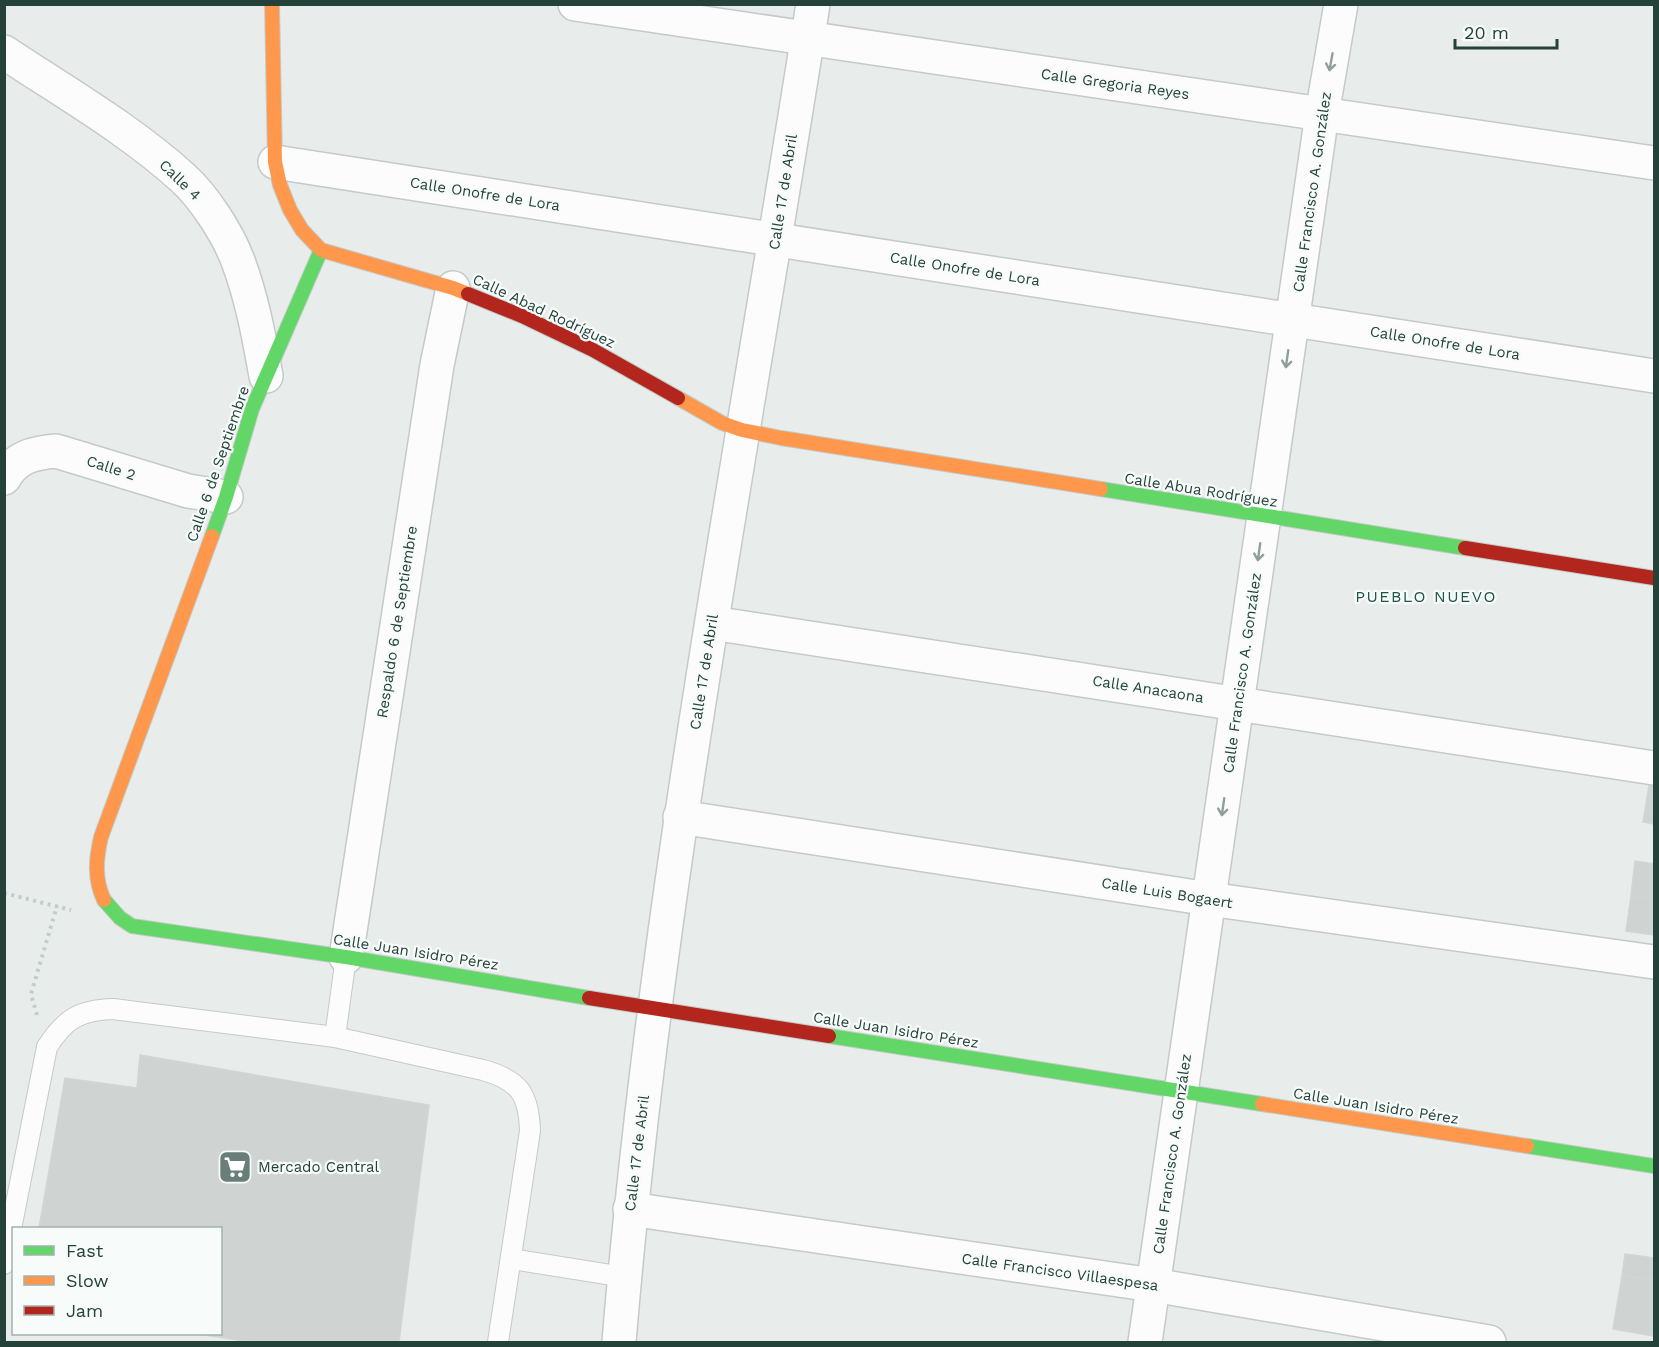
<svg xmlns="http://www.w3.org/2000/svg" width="1659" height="1347" font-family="'Work Sans',sans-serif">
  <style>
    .building { fill: #cfd4d2; stroke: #d1d6d4; stroke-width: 1.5 }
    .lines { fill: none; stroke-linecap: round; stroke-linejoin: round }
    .lane-casing { stroke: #c5cac8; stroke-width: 22 }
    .street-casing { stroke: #c5cac8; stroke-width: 36 }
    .fast-casing { stroke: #c3cbc8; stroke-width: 16 }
    .slow-casing { stroke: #c3cbc8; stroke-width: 16 }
    .jam-casing { stroke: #c3cbc8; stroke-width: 16 }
    .path { stroke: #c3ccca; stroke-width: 4; stroke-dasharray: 3 4.5; stroke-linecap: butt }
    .lane { stroke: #fcfcfc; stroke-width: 20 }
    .street { stroke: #fcfcfc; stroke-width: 33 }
    .fast { stroke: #63d668; stroke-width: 14 }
    .slow { stroke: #ff974d; stroke-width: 14 }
    .jam { stroke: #b3261e; stroke-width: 14 }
    .oneway { stroke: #909f9b }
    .labels { text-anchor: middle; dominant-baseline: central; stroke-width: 4.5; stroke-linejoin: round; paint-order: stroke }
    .street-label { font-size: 15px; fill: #24423a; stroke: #f7fbf9 }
    .poi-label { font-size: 15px; fill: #24423a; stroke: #f7fbf9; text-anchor: start }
    .neighbourhood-label { font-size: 16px; letter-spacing: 1.5px; fill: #1f5548; stroke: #f7fbf9 }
  </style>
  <rect width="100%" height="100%" fill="#e8edeb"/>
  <g class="building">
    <polygon points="1651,774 1654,775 1654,824 1643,822"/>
    <polygon points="1635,861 1654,864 1654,899 1631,896"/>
    <polygon points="1631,896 1654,899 1654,935 1626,931"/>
    <polygon points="140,1055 429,1105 399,1342 252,1342 197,1334 220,1334 220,1228 39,1228 65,1078 137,1088"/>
    <polygon points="1625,1254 1654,1258 1654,1280 1622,1276"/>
    <polygon points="1622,1276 1654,1280 1654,1336 1613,1329"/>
  </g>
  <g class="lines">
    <defs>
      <g id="lane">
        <polyline points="335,1037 346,957"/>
        <polyline points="512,1259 624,1277"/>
        <path d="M4,1264L47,1047C65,1019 79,1010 113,1009L335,1037L483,1070C519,1080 529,1094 530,1131L498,1342"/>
      </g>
      <g id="street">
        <polyline points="575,4 1654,163"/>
        <path d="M4,52C64,92 129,129 183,178C204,197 228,234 238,261C252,298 259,337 266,376"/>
        <polyline points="275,162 1654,376"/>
        <path d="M4,478C16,457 33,453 56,451L188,491L226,497"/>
        <polyline points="712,623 1654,768"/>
        <polyline points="680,817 1209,899 1654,962"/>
        <polyline points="346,957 437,365 453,288"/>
        <polyline points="630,1209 1153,1285 1489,1342"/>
        <path d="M619,1342C656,893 743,450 813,4"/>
        <polyline points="1145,1342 1322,114 1341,4"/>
      </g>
      <g id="fast">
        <polyline points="1101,489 1465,548"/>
        <polyline points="212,536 226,497 252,409 321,250"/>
        <polyline points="104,900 120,918 132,926 346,957 589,998"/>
        <polyline points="829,1036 1262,1104"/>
        <polyline points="1527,1146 1654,1166"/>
      </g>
      <g id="slow">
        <polyline points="272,4 275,162 280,185 290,210 302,230 321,250 453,288 468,294"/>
        <polyline points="678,398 722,423 742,430 781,438 1101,489"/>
        <path d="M104,900C94,879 96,859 101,837L212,536"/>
        <polyline points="1262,1104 1527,1146"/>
      </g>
      <g id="jam">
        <polyline points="468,294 522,316 593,350 678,398"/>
        <polyline points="1465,548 1654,578"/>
        <polyline points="589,998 829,1036"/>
      </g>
    </defs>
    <use href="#lane" class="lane-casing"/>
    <use href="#street" class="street-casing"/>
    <use href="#fast" class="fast-casing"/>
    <use href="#slow" class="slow-casing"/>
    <use href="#jam" class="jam-casing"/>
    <g class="path">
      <polyline points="4,893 71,910"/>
      <polyline points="37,1015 31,994 57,906"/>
    </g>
    <use href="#lane" class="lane"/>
    <use href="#street" class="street"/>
    <use href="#fast" class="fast"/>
    <use href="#slow" class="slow"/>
    <use href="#jam" class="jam"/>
  </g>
  <defs><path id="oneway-shaft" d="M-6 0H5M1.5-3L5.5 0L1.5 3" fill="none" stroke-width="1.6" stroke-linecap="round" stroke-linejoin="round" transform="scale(1.5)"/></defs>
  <g class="oneway">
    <use href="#oneway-shaft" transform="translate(1331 62) rotate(100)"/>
    <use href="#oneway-shaft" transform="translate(1287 359) rotate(98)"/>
    <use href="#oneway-shaft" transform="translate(1259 552) rotate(98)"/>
    <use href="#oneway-shaft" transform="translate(1223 807) rotate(98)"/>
  </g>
  <defs>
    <symbol id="supermarket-square" viewBox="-11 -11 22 22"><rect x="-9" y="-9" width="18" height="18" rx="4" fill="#697e78" stroke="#f7fbf9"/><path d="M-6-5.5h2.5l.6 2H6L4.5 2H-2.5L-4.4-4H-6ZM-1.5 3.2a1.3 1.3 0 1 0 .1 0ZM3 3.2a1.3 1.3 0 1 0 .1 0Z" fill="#fff"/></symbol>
  </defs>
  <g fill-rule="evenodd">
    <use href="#supermarket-square" x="216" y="1148" width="38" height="38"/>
  </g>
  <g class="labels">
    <g class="street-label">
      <text transform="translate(1115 84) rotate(8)">Calle Gregoria Reyes</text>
      <text transform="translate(180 180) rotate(44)">Calle 4</text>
      <text transform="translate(783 192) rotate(-81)">Calle 17 de Abril</text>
      <text transform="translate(1312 192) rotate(-82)">Calle Francisco A. González</text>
      <text transform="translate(485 194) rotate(9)">Calle Onofre de Lora</text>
      <text transform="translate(965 269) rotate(9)">Calle Onofre de Lora</text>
      <text transform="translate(544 311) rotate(25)">Calle Abad Rodríguez</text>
      <text transform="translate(1445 343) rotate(9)">Calle Onofre de Lora</text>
      <text transform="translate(218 464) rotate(-71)">Calle 6 de Septiembre</text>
      <text transform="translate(111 468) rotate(18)">Calle 2</text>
      <text transform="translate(1201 490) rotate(9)">Calle Abua Rodríguez</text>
      <text transform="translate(397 622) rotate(-81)">Respaldo 6 de Septiembre</text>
      <text transform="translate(704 672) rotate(-81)">Calle 17 de Abril</text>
      <text transform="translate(1242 673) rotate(-82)">Calle Francisco A. González</text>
      <text transform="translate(1148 689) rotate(9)">Calle Anacaona</text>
      <text transform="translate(1167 893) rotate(9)">Calle Luis Bogaert</text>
      <text transform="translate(416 952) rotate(9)">Calle Juan Isidro Pérez</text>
      <text transform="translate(896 1030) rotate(9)">Calle Juan Isidro Pérez</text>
      <text transform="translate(1376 1106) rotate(9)">Calle Juan Isidro Pérez</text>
      <text transform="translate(637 1153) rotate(-83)">Calle 17 de Abril</text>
      <text transform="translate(1172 1154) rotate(-82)">Calle Francisco A. González</text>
      <text transform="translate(1060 1272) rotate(8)">Calle Francisco Villaespesa</text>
    </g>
    <g class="poi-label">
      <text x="258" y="1167">Mercado Central</text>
    </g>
    <g class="neighbourhood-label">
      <text x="1426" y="596">PUEBLO NUEVO</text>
    </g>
  </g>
  <rect width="1659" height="1347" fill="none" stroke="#24423a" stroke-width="12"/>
  <rect x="12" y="1227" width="210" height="108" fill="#f7fbf9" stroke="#a3b1ad" stroke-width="1.5"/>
  <rect x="24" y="1246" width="30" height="9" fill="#63d668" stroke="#a3b1ad" stroke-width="1.5"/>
  <text x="66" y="1257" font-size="18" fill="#24423a">Fast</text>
  <rect x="24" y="1276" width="30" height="9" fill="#ff974d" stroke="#a3b1ad" stroke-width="1.5"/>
  <text x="66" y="1287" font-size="18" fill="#24423a">Slow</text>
  <rect x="24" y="1306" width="30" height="9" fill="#b3261e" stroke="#a3b1ad" stroke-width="1.5"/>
  <text x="66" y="1317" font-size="18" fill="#24423a">Jam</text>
  <path d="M1455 39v9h102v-9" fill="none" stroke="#24423a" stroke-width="3"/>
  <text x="1464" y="39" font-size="18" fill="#24423a" stroke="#f7fbf9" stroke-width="4.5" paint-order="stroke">20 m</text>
</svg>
